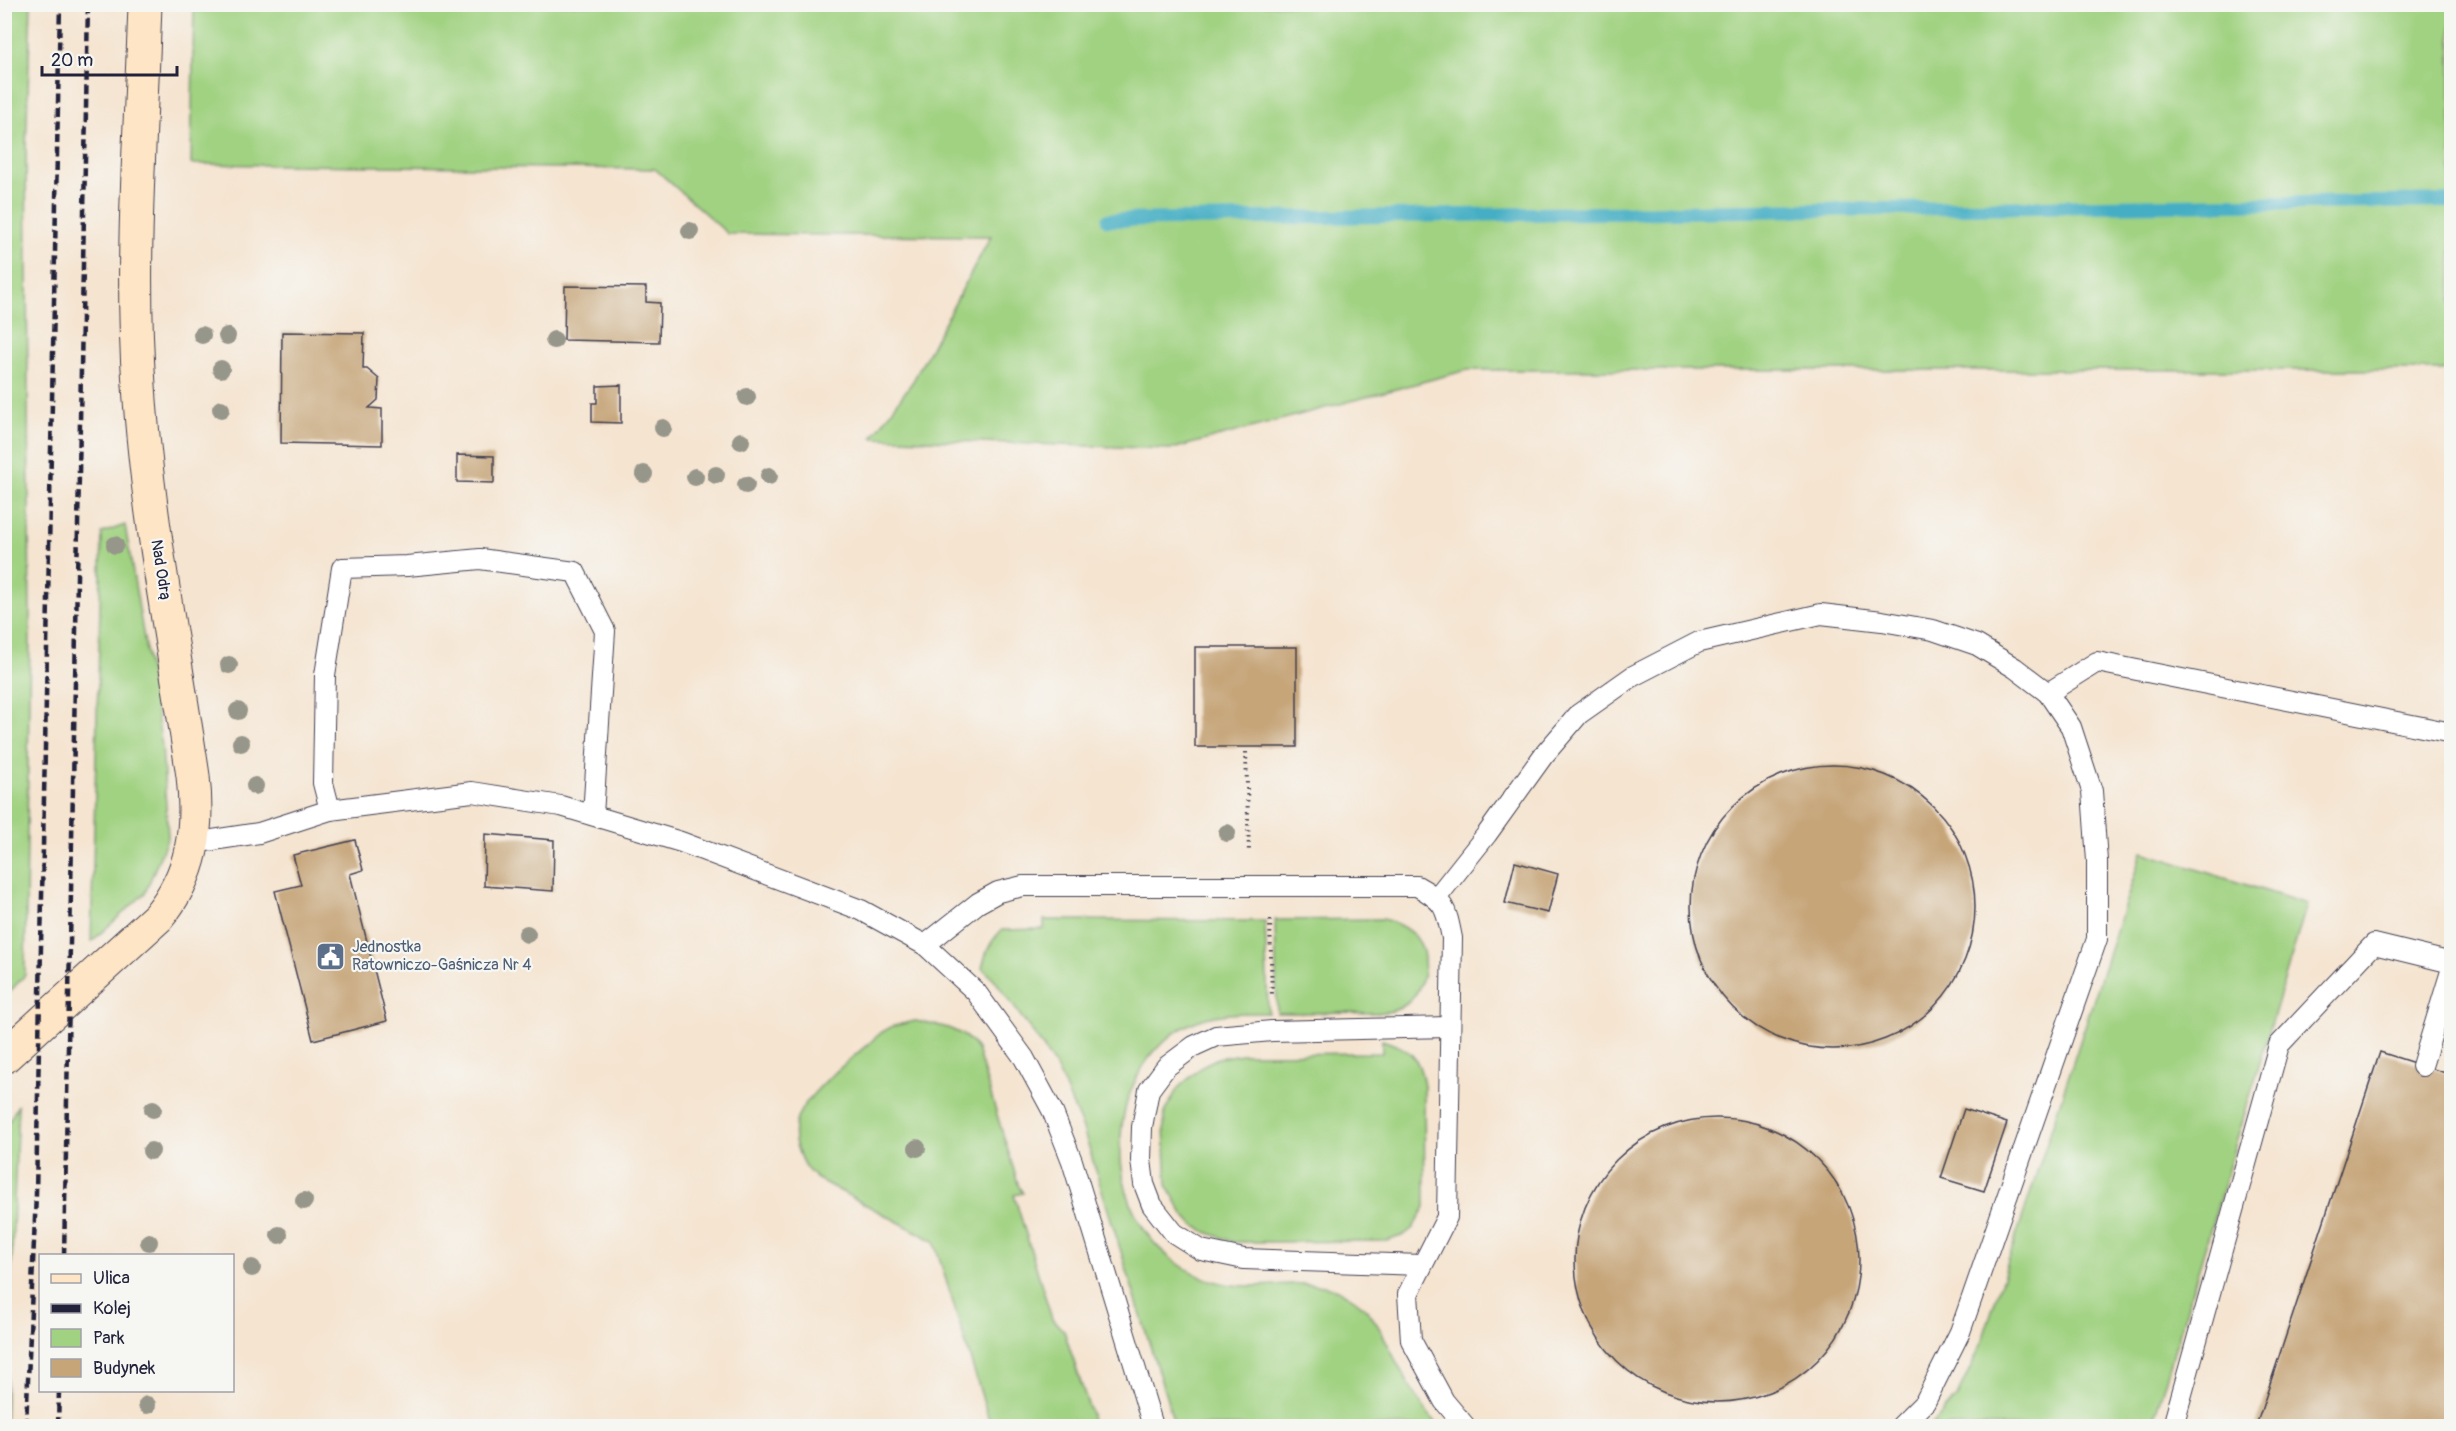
<svg xmlns="http://www.w3.org/2000/svg" width="2456" height="1431" font-family="Pangolin,sans-serif">
  <style>
    .green { fill: #a0d281; stroke: #617a5e; stroke-width: 1.5 }
    .lines { fill: none; stroke-linecap: round; stroke-linejoin: round }
    .stream { stroke: #45aec4; stroke-width: 14 }
    .building { fill: #c6a579 }
    .lane-casing { stroke: #423f51; stroke-width: 22 }
    .secondary-casing { stroke: #423f51; stroke-width: 35 }
    .path { stroke: #423f51; stroke-width: 4; stroke-dasharray: 1.5 4.5; stroke-linecap: butt }
    .lane { stroke: #fff; stroke-width: 20 }
    .secondary { stroke: #fde5c5; stroke-width: 33 }
    .rail { stroke: #22223b; stroke-width: 4.5; stroke-dasharray: 9 4.5; stroke-linecap: butt }
    .tree { fill: #96968a }
    .labels { text-anchor: middle; dominant-baseline: central; stroke-width: 4.5; stroke-linejoin: round; paint-order: stroke }
    .street-label { font-size: 16px; fill: #22223b; stroke: #f6f6f2 }
    .service-label { font-size: 16px; fill: #4e5e75; stroke: #f6f6f2; text-anchor: start }
  </style>
  <rect width="100%" height="100%" fill="#f6f6f2"/>
  <filter id="ink" filterUnits="userSpaceOnUse"><feTurbulence type="fractalNoise" baseFrequency=".0167" numOctaves="2"/><feDisplacementMap in="SourceGraphic" scale="12" xChannelSelector="R" yChannelSelector="G"/><feConvolveMatrix kernelMatrix="1 2 1 2 8 2 1 2 1" color-interpolation-filters="sRGB"/></filter>
  <filter id="wash" filterUnits="userSpaceOnUse"><feTurbulence type="fractalNoise" baseFrequency=".008" numOctaves="4" result="noise"/><feDisplacementMap in="SourceGraphic" scale="24" xChannelSelector="R" yChannelSelector="G"/><feGaussianBlur stdDeviation="1.35" result="paint"/><feColorMatrix in="noise" values="0 0 0 0 0 0 0 0 0 0 0 0 0 0 0 0 0 1.4 0 .05"/><feComposite in="paint" operator="in"/></filter>
  <g filter="url(#wash)">
    <rect width="100%" height="100%" fill="#f5e4d0"/>
    <g class="green">
      <polygon points="31,4 26,150 30,629 25,975 5,997 4,5"/>
      <polygon points="194,5 2451,5 2451,370 1467,370 1172,449 872,438 913,381 991,236 728,234 655,169 191,164"/>
      <polygon points="125,525 162,746 168,837 145,893 91,942 102,533"/>
      <polygon points="2142,852 2307,904 2152,1426 1931,1426 1957,1396 1980,1347"/>
      <path d="M1383,919C1402,924 1422,935 1424,957C1427,981 1414,1008 1387,1012C1373,1014 1356,1012 1342,1012C1320,1013 1299,1013 1277,1013L1275,920Z"/>
      <path d="M1044,920L1265,921L1268,1013C1241,1013 1213,1012 1188,1025C1104,1068 1098,1205 1173,1260C1187,1271 1204,1279 1221,1283C1266,1294 1313,1270 1354,1299C1379,1316 1388,1348 1403,1374C1413,1392 1425,1410 1438,1426H1175L1083,1129L1058,1071L1041,1044L994,979L982,968C986,952 990,941 1002,930L1044,929Z"/>
      <path d="M915,1021C939,1025 963,1028 977,1049L1019,1187L1023,1193L1014,1195L1052,1319L1064,1331L1091,1414L1092,1426H991L934,1241L816,1178C806,1170 802,1162 798,1151C794,1140 793,1129 797,1119C805,1093 860,1052 882,1032L893,1026Z"/>
      <path d="M1382,1040C1410,1049 1419,1055 1424,1085L1425,1207L1413,1228L1404,1235L1387,1241L1234,1242L1206,1232L1193,1225L1183,1214L1167,1185L1164,1126L1165,1111L1178,1088L1204,1065L1218,1058L1242,1054L1382,1053Z"/>
      <polygon points="18,1105 5,1426 4,1130"/>
    </g>
    <g class="lines">
      <polyline class="stream" points="1108,220 2452,201"/>
    </g>
    <g id="blocks">
      <g class="building">
        <polygon points="565,286 646,287 646,302 660,303 659,342 564,340"/>
        <polygon points="282,332 364,333 363,369 367,369 379,379 378,400 369,408 382,409 382,445 281,443"/>
        <polygon points="621,385 621,423 592,422 592,403 597,403 597,386"/>
        <polygon points="457,455 494,456 494,483 457,482"/>
        <rect x="1195" y="647" width="102" height="100"/>
        <circle cx="1833" cy="907" r="142"/>
        <polygon points="485,834 554,840 553,891 484,886"/>
        <polygon points="355,840 363,870 350,874 387,1021 313,1040 275,891 301,885 293,855"/>
        <polygon points="1515,862 1558,874 1548,913 1505,903"/>
        <polygon points="2380,1052 2452,1075 2452,1426 2256,1426"/>
        <polygon points="1964,1109 2007,1123 1984,1191 1941,1178"/>
        <circle cx="1717" cy="1260" r="142"/>
      </g>
    </g>
  </g>
  <g filter="url(#ink)">
    <use href="#blocks" fill-opacity="0" stroke="#423f51" stroke-width="1.5"/>
    <g class="lines">
      <defs>
        <g id="lane">
          <polyline points="2048,693 2097,662 2452,733"/>
          <polyline points="330,810 323,783 325,675 342,568 407,566 480,559 575,572 605,631 593,815"/>
          <polyline points="193,843 259,833 330,810 472,792 561,806 681,842 861,910 925,945 976,992 1024,1058 1052,1110 1072,1161 1153,1426"/>
          <polyline points="1437,897 1487,834 1543,756 1579,714 1633,676 1699,642 1821,614 1882,621 1933,630 1977,645 2015,668 2048,693 2071,727 2092,791 2097,861 2097,939 1960,1332 1925,1402 1901,1426"/>
          <path d="M925,945L978,903L998,892L1023,886H1417C1445,901 1446,908 1452,938L1447,1217L1408,1294L1411,1340L1444,1401L1465,1426"/>
          <polyline points="2422,1066 2452,968"/>
          <polyline points="1422,1265 1244,1259 1201,1250 1174,1233 1152,1205 1144,1184 1141,1160 1142,1127 1149,1090 1166,1067 1194,1046 1216,1036 1272,1031 1449,1027"/>
          <polyline points="2173,1426 2279,1045 2374,944 2452,963"/>
        </g>
        <path id="secondary" d="M4,1057L158,917C193,874 199,830 193,776C174,646 147,516 139,385C130,259 141,131 145,4"/>
      </defs>
      <use href="#lane" class="lane-casing"/>
      <use href="#secondary" class="secondary-casing"/>
      <g class="path">
        <polyline points="1246,752 1249,853"/>
        <polyline points="1270,920 1272,997"/>
      </g>
      <use href="#lane" class="lane"/>
      <use href="#secondary" class="secondary"/>
      <g class="rail">
        <polyline points="64,1256 88,4"/>
        <polyline points="26,1426 36,1194 60,4"/>
        <polyline points="58,1426 59,1390"/>
      </g>
    </g>
    <g class="tree">
      <circle cx="690" cy="231" r="9"/>
      <circle cx="202" cy="335" r="9"/>
      <circle cx="227" cy="336" r="9"/>
      <circle cx="554" cy="340" r="9"/>
      <circle cx="221" cy="369" r="9"/>
      <circle cx="747" cy="397" r="9"/>
      <circle cx="221" cy="409" r="9"/>
      <circle cx="663" cy="428" r="9"/>
      <circle cx="741" cy="441" r="9"/>
      <circle cx="644" cy="474" r="9"/>
      <circle cx="716" cy="475" r="9"/>
      <circle cx="769" cy="476" r="9"/>
      <circle cx="695" cy="477" r="9"/>
      <circle cx="746" cy="485" r="9"/>
      <circle cx="115" cy="545" r="9"/>
      <circle cx="229" cy="665" r="9"/>
      <circle cx="238" cy="711" r="9"/>
      <circle cx="241" cy="743" r="9"/>
      <circle cx="255" cy="786" r="9"/>
      <circle cx="1227" cy="833" r="9"/>
      <circle cx="527" cy="934" r="9"/>
      <circle cx="153" cy="1109" r="9"/>
      <circle cx="917" cy="1148" r="9"/>
      <circle cx="151" cy="1151" r="9"/>
      <circle cx="304" cy="1201" r="9"/>
      <circle cx="279" cy="1235" r="9"/>
      <circle cx="149" cy="1242" r="9"/>
      <circle cx="252" cy="1268" r="9"/>
      <circle cx="147" cy="1405" r="9"/>
    </g>
  </g>
  <defs>
    <symbol id="civic-square" viewBox="-11 -11 22 22"><rect x="-9" y="-9" width="18" height="18" rx="4" fill="#5c6f8a" stroke="#f6f6f2"/><path d="M-.6-6.5H3V-4.5H.6V-3L4-1V1h2V6H-6V1h2V-1L-.6-3ZM-1.2 2.5V6h2.4V2.5Z" fill="#fff"/></symbol>
  </defs>
  <g fill-rule="evenodd">
    <use href="#civic-square" x="314" y="940" width="33" height="33"/>
  </g>
  <g class="labels">
    <g class="street-label">
      <text transform="translate(161 570) rotate(81)">Nad Odrą</text>
    </g>
    <g class="service-label">
      <text x="352" y="947">Jednostka<tspan x="352" dy="18">Ratowniczo-Gaśnicza Nr 4</tspan></text>
    </g>
  </g>
  <rect width="2456" height="1431" fill="none" stroke="#f6f6f2" stroke-width="24"/>
  <rect x="39" y="1254" width="195" height="138" fill="#f6f6f2" stroke="#a1a1a9" stroke-width="1.5"/>
  <rect x="51" y="1274" width="30" height="9" fill="#fde5c5" stroke="#a1a1a9" stroke-width="1.5"/>
  <text x="93" y="1284" font-size="18" fill="#22223b">Ulica</text>
  <rect x="51" y="1304" width="30" height="9" fill="#22223b" stroke="#a1a1a9" stroke-width="1.5"/>
  <text x="93" y="1314" font-size="18" fill="#22223b">Kolej</text>
  <rect x="51" y="1329" width="30" height="18" fill="#a0d281" stroke="#a1a1a9" stroke-width="1.5"/>
  <text x="93" y="1344" font-size="18" fill="#22223b">Park</text>
  <rect x="51" y="1359" width="30" height="18" fill="#c6a579" stroke="#a1a1a9" stroke-width="1.5"/>
  <text x="93" y="1374" font-size="18" fill="#22223b">Budynek</text>
  <path d="M42 66v9h135v-9" fill="none" stroke="#22223b" stroke-width="3"/>
  <text x="51" y="66" font-size="18" fill="#22223b" stroke="#f6f6f2" stroke-width="4.5" paint-order="stroke">20 m</text>
</svg>
